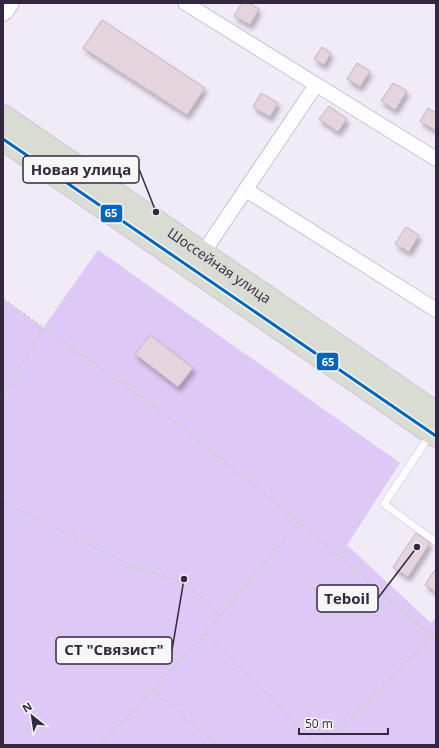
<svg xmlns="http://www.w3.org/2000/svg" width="439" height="748" font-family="'Open Sans',sans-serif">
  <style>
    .green { fill: #dec8f5 }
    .building { fill: #e5d4dd; stroke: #c3b3bc; filter: url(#shadow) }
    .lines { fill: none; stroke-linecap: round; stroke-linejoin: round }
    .service-casing { stroke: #c9c1d1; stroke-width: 8 }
    .minor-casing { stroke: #c9c1d1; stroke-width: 16 }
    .trunk-casing { stroke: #cdc9d2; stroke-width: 24 }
    .path { stroke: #cecbd2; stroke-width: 2; stroke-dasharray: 3 2; stroke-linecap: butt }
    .service { stroke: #fdfcfe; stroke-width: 7 }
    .minor { stroke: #fdfcfe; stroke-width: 14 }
    .trunk { stroke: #d9dcd3; stroke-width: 22 }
    .bus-1-casing { stroke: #f7f7f7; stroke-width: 6 }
    .bus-1 { stroke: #0065bd; stroke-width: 3 }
    .labels { text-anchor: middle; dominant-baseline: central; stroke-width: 3.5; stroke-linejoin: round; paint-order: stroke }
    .street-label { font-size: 14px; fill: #33283f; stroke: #f7f7f7 }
    .leader { fill: none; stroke: #33283f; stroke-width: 1.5 }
    .callout-dot { fill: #33283f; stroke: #f7f7f7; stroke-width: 1.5 }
    .callout { fill: #f7f7f7; stroke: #33283f; stroke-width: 1.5 }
    .callout-label { font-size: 15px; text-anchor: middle; font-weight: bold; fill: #33283f }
    .line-badge { stroke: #f7f7f7; stroke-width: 1.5 }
    .badge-label { font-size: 11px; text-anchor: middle; font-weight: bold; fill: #fff }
  </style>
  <defs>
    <filter id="shadow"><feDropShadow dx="2.5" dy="4.5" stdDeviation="2" flood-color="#0004"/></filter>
  </defs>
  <rect width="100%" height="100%" fill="#f1ebf7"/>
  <polygon class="green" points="98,250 400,463 347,545 431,623 436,617 436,745 3,745 3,299 43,328"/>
  <g class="building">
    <polygon points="242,3 249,3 259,9 250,25 234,16"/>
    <polygon points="102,20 205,88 187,115 83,48"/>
    <polygon points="322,47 331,53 324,65 314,59"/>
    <polygon points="357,63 370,71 360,87 347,79"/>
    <polygon points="393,83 407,91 395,110 381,101"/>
    <polygon points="261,93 278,103 270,117 253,107"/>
    <polygon points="329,106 347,119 338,132 319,119"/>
    <polygon points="428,108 436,113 436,131 420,121"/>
    <polygon points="406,227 419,235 409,252 395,244"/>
    <polygon points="150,335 193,368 178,387 135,354"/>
    <polygon points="416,533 430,543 408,577 393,567"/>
    <polygon points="436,568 436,592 425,585"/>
  </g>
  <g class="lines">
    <defs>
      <polyline id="service" points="430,435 384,504 436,542"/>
      <g id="minor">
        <polyline points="185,3 436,159"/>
        <polyline points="3,14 6,12 12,3"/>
        <polyline points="246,190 436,310"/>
        <polyline points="203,253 316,85"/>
      </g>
      <g id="trunk">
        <path id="s1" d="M3,116L436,413"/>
        <polyline points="3,139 436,436"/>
      </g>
    </defs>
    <use href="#service" class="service-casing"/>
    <use href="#minor" class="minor-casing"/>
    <use href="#trunk" class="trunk-casing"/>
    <g class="path">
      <polyline points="3,299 167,415 299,522 436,640"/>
      <polyline points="3,396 43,328"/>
      <polyline points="3,502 70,534 133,567 154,572 179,581 199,595 220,616"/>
      <polyline points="206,634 319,745"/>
      <polyline points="153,691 217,745"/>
      <polyline points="101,745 206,633 299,522"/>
      <polyline points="326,745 436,632"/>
    </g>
    <use href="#service" class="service"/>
    <use href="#minor" class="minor"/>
    <use href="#trunk" class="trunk"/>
    <defs>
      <polyline id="bus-1" points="3,139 436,436"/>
    </defs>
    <use href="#bus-1" class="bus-1-casing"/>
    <use href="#bus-1" class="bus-1"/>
  </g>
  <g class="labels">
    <g class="street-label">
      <text stroke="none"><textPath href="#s1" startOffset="263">Шоссейная улица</textPath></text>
    </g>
  </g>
  <path class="leader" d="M156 212L139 169M417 547L378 598M184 579L172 650"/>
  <g class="callout-dot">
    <circle cx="156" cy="212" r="4"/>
    <circle cx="417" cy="547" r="4"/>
    <circle cx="184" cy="579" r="4"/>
  </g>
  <g class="callout">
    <rect x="23" y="156" width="116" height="27" rx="4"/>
    <rect x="317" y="585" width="61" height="27" rx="4"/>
    <rect x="56" y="637" width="116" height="27" rx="4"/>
  </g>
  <g class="callout-label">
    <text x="81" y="175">Новая улица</text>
    <text x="347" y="604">Teboil</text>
    <text x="114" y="655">СТ "Связист"</text>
  </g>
  <g class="line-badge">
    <rect x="100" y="204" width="23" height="19" rx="4" fill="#0065bd"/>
    <rect x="316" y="352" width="23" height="19" rx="4" fill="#0065bd"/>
  </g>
  <g class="badge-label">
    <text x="111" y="217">65</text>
    <text x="328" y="366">65</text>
  </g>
  <rect width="439" height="748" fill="none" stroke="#33283f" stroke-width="8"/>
  <g transform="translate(32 716) rotate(330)" stroke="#f7f7f7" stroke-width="3" paint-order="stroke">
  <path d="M0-3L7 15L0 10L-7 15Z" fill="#33283f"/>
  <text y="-6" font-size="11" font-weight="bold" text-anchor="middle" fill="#33283f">N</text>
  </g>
  <path d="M299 728v6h89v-6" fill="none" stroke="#33283f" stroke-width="2"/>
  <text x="305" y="728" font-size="12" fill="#33283f" stroke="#f7f7f7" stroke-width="3" paint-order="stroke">50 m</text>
</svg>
